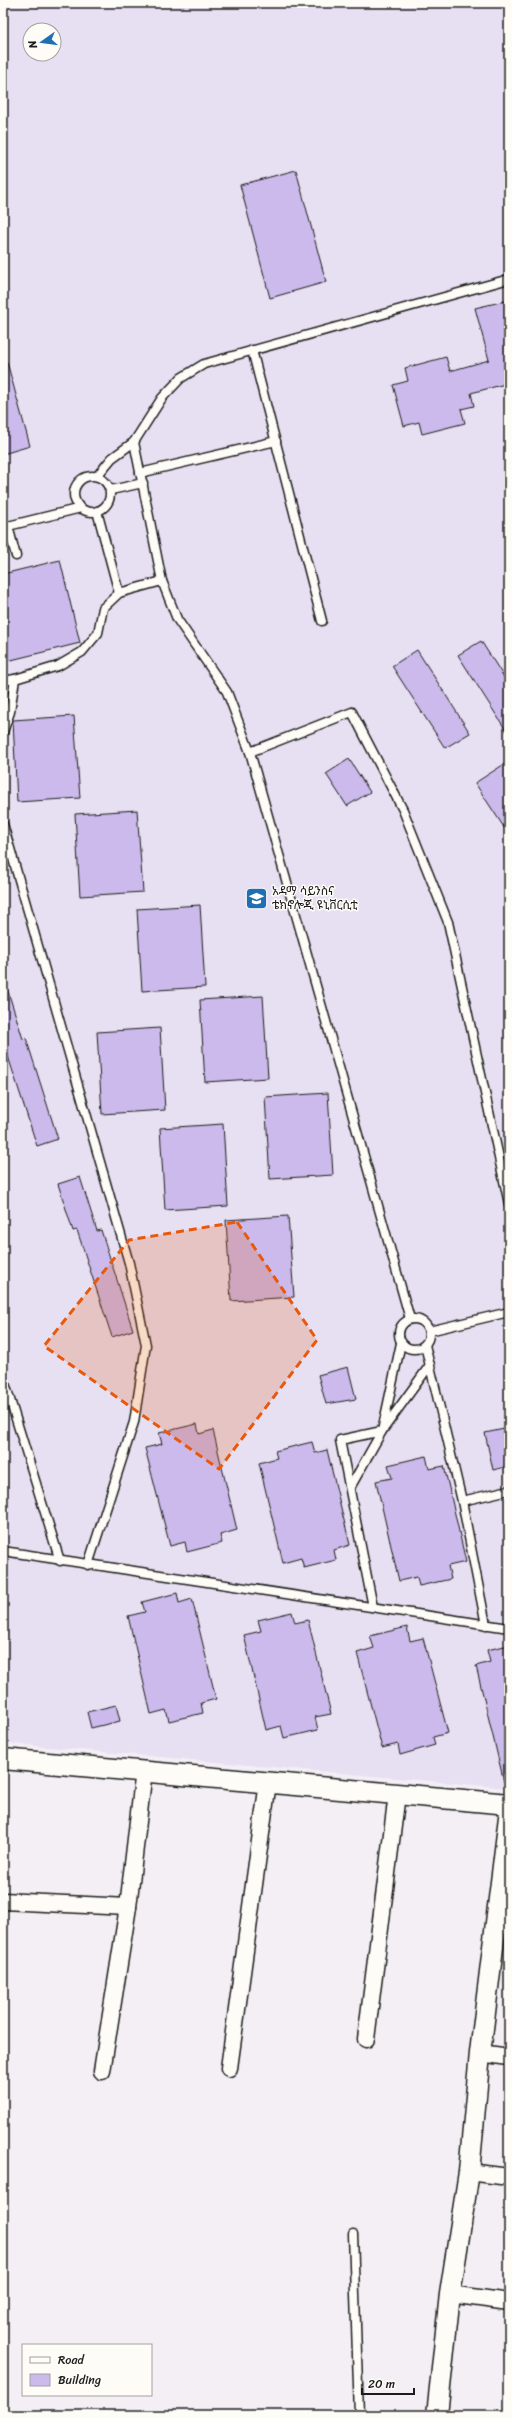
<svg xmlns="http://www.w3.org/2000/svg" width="512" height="2418" font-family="Sriracha,'Noto Sans Ethiopic',sans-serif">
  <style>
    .built { fill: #e7dff2; fill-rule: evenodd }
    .building { fill: #cbbaeb; stroke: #1c1c1c }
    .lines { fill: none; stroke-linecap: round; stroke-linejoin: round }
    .service-casing { stroke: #1c1c1c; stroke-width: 11 }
    .minor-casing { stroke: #1c1c1c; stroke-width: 19 }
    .tertiary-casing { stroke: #1c1c1c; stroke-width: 23 }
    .service { stroke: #fdfcf7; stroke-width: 8 }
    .minor { stroke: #fdfcf7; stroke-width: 16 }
    .tertiary { stroke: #fdfcf7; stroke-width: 20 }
    .marked { fill: #e8590c; fill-opacity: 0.2; stroke: #e8590c; stroke-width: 3; stroke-dasharray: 8 5; stroke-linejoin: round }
    .labels { text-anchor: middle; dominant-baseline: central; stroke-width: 3; stroke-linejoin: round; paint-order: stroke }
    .poi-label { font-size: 12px; fill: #1c1c1c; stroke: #fdfcf7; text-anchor: start }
  </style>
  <rect width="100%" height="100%" fill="#f3eff5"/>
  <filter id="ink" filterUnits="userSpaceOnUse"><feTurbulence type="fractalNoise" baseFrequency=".025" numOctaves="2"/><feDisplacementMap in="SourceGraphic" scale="8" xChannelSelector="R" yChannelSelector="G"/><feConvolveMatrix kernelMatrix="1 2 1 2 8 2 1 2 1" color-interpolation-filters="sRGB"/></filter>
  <g filter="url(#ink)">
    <path class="built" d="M3,3H509V1788L3,1743ZM30,30H54V54H30Z"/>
    <g class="building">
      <polygon points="296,170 326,282 270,298 240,185"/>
      <polygon points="509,300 509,383 471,393 474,406 461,409 465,423 422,434 419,422 404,426 393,385 408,381 405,368 446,357 450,371 489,360 475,308"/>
      <polygon points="7,362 30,446 3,454 3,363"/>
      <polygon points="60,560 80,643 3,662 3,574"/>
      <polygon points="481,641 509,685 509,735 458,655"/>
      <polygon points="417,650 470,733 445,748 392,666"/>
      <polygon points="74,716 80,798 17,802 13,720"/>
      <polygon points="349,759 370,792 347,806 326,774"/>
      <polygon points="509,761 509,835 475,783"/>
      <polygon points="137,810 143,892 80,896 75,814"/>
      <polygon points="200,905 205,987 142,991 137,909"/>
      <polygon points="6,985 23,1039 26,1038 58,1139 37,1146 3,1041 3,986"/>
      <polygon points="263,996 268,1078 205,1082 200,1000"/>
      <polygon points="160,1028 165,1110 102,1114 97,1032"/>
      <polygon points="328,1093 333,1175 270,1179 265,1097"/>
      <polygon points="223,1124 228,1206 165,1210 160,1128"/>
      <polygon points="80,1177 97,1231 101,1230 133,1330 112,1337 77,1230 73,1231 58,1184"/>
      <polygon points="288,1216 294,1297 231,1301 226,1220"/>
      <polygon points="348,1367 356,1399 326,1404 318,1375"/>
      <polygon points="197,1424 199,1434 213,1430 237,1530 220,1535 222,1543 187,1552 185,1542 170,1546 145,1448 162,1444 159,1433"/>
      <polygon points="509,1428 509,1466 493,1470 485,1433"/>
      <polygon points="312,1442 315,1453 327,1450 350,1545 334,1550 336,1560 304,1568 301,1558 283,1563 259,1463 277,1458 275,1451"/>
      <polygon points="426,1456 429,1469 444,1466 466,1562 448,1566 451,1579 419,1586 417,1577 399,1581 376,1481 392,1478 388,1465"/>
      <polygon points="177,1593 179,1603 192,1599 216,1699 201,1703 203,1713 169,1721 166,1710 151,1714 128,1616 145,1612 142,1602"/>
      <polygon points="292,1612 295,1623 308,1620 331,1714 315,1717 318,1730 284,1738 281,1726 266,1730 244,1635 261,1631 258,1620"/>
      <polygon points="407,1627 410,1641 423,1638 448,1733 433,1737 435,1745 400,1755 398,1744 382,1748 357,1653 374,1648 370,1636"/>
      <polygon points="509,1645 509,1781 504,1782 476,1666 490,1662 487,1650"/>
      <polygon points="116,1705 120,1721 91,1728 87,1712"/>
    </g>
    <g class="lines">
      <defs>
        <g id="service">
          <polyline points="252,350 322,621"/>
          <polyline points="134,442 162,581 177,619 227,692 250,752 352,712 403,810 448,922 509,1204"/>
          <polyline points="140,473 276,441"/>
          <circle cx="92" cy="494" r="18"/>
          <polyline points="97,476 112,458 134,442 162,398 181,378 204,364 509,279"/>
          <polyline points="111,490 143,483"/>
          <polyline points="97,511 119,593"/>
          <polyline points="16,556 8,526 81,508"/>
          <polyline points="3,681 15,679"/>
          <polyline points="3,732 10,712 15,679 58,666 82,652 98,633 103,608 119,593 162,581"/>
          <polyline points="250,752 410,1319"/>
          <polyline points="3,824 129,1263 146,1345 134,1422 88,1565"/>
          <circle cx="414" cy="1334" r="15"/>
          <polyline points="429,1331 509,1312"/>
          <polyline points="425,1345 462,1501 486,1625"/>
          <polyline points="3,1377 60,1561"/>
          <polyline points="351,1486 382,1431 430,1365"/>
          <polyline points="462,1501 509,1490"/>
          <polyline points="3,1551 509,1628"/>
          <polyline points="373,1607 340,1440 382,1431 401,1343"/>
          <polyline points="353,2234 359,2415"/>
        </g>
        <g id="minor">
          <polyline points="3,1901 128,1907"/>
          <polyline points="366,2039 397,1794"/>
          <polyline points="480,2053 509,2057"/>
          <polyline points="229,2068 268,1782"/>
          <polyline points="102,2071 128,1907 144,1770"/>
          <polyline points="469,2172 509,2177"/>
          <polyline points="450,2294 509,2302"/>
        </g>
        <g id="tertiary">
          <polyline points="3,1759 509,1804"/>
          <polyline points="437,2415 450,2294 469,2172 480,2053 509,1817"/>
        </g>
      </defs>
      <use href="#service" class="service-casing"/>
      <use href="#minor" class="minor-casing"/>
      <use href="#tertiary" class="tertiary-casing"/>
      <use href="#service" class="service"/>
      <use href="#minor" class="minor"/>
      <use href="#tertiary" class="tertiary"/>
    </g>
  </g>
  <path class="marked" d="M237,1222L317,1340L219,1469L44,1346L129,1240Z"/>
  <defs>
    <symbol id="university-square" viewBox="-11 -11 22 22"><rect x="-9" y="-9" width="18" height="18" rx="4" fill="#1f6fb2" stroke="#fdfcf7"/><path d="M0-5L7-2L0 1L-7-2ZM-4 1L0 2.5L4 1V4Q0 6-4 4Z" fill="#fff"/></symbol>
  </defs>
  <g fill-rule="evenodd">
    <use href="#university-square" x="244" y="886" width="25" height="25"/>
  </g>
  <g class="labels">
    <g class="poi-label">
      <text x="272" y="891">አዳማ ሳይንስና<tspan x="272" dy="14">ቴክኖሎጂ ዩኒቨርሲቲ</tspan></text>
    </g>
  </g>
  <rect width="512" height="2418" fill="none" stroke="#fdfcf7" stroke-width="16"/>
  <rect x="8" y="8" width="496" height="2402" fill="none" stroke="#1c1c1c" stroke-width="1.5" filter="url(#ink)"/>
  <rect x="22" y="2344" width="130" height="52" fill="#fdfcf7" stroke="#a3a29f"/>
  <rect x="30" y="2357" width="20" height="6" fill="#fdfcf7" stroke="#a3a29f"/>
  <text x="58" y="2364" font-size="12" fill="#1c1c1c">Road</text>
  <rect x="30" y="2374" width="20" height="12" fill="#cbbaeb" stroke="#a3a29f"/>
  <text x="58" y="2384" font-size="12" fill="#1c1c1c">Building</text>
  <g transform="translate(42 42) rotate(256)"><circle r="19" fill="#fdfcf7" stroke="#a3a29f"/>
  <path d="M0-3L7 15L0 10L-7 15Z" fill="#1f6fb2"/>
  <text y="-6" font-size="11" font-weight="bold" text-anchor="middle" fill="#1c1c1c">N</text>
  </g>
  <path d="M362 2388v6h52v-6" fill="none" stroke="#1c1c1c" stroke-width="2"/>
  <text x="368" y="2388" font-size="12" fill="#1c1c1c" stroke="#fdfcf7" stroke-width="3" paint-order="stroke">20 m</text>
</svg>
